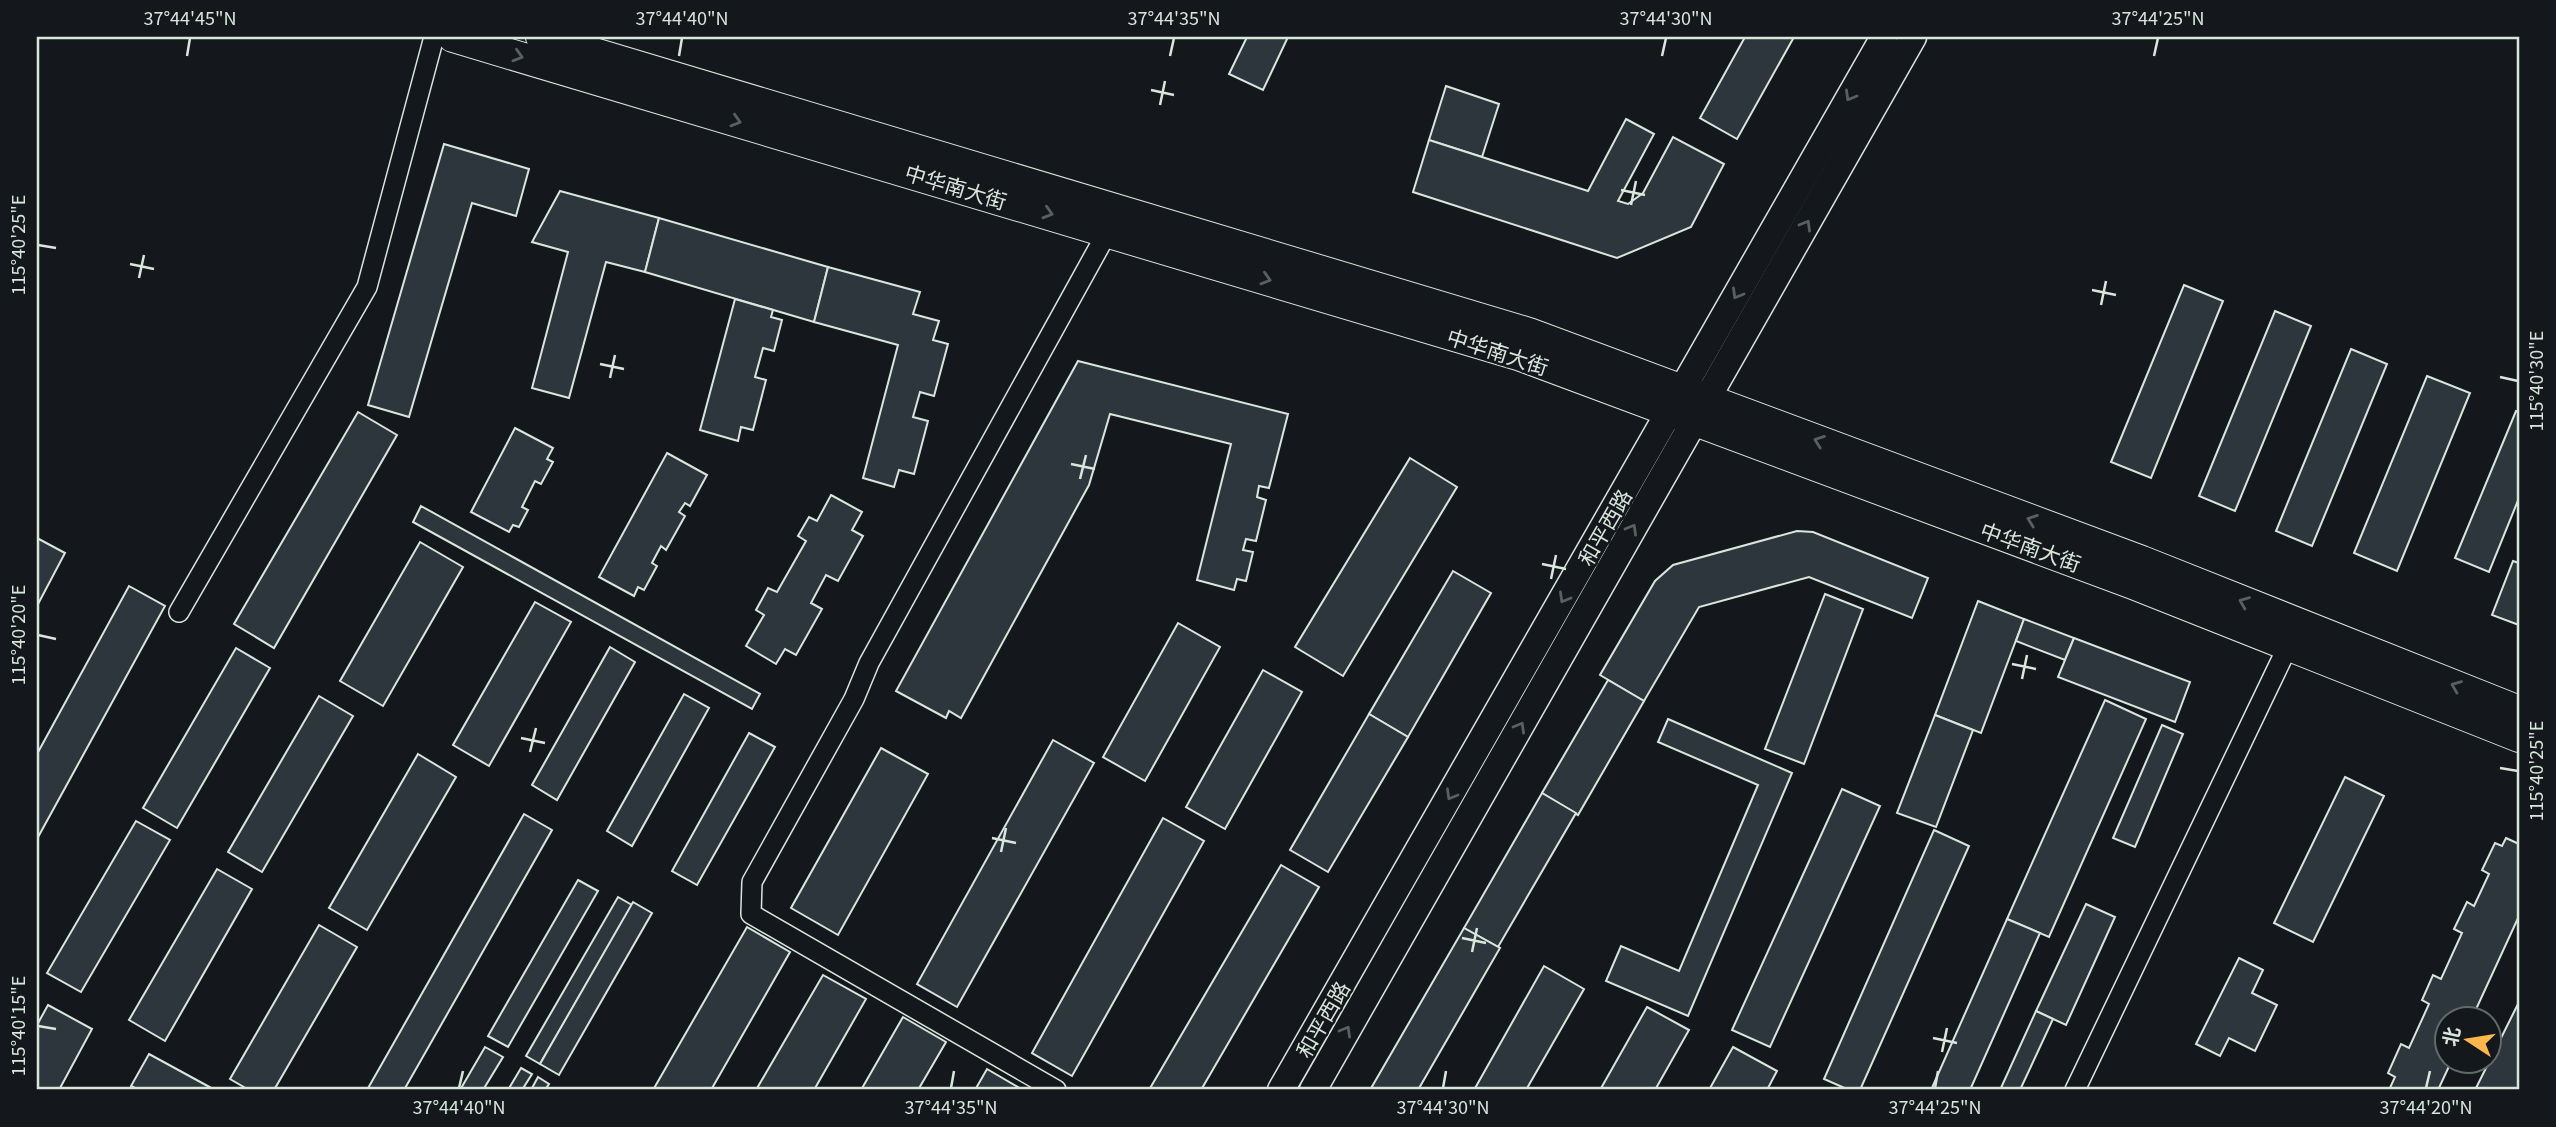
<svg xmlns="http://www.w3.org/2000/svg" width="2556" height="1127" font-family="Georgia,'Noto Sans SC',serif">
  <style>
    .building { fill: #2c363c; stroke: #d8e6dc; stroke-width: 2 }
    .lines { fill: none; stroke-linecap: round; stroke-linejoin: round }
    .street-casing { stroke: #d8e6dc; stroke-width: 22 }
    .secondary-casing { stroke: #d8e6dc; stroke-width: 29 }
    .primary-casing { stroke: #d8e6dc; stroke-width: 32 }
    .street { stroke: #14181c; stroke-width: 19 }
    .secondary { stroke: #14181c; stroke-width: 26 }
    .primary { stroke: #14181c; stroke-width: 30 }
    .oneway { stroke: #59605f }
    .ticks { fill: none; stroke: #d8e6dc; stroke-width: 2.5 }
    .labels { text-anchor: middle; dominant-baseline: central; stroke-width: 5; stroke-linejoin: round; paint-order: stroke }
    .street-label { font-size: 21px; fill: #d8e6dc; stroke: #14181c }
    .neatline { fill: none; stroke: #d8e6dc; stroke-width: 2.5 }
    .ticks-label { font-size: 18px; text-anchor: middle; fill: #d8e6dc }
  </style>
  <rect width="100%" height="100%" fill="#14181c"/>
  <g class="building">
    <polygon points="1247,37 1288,37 1263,90 1229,74"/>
    <polygon points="1745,37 1794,37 1737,139 1700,118"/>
    <polygon points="1446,86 1499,104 1482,157 1429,140"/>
    <polygon points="1626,119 1654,134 1618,201 1628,204 1643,193 1673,137 1724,164 1691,227 1617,258 1413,192 1429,140 1588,191"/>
    <polygon points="444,144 529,169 516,216 472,203 409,417 368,405"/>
    <polygon points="560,191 659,218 645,272 606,262 569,398 532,388 568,252 532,242"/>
    <polygon points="659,218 828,267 814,322 645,272"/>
    <polygon points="828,267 920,292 913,314 939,321 933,340 948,344 934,396 920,392 913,417 928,421 914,474 899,470 894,487 863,478 898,345 814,322"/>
    <polygon points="2184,285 2223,301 2151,478 2111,462"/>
    <polygon points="735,299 773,310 771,317 782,320 774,351 763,348 755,377 766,380 753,430 741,427 738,441 700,430"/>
    <polygon points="2275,311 2311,326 2235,511 2199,496"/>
    <polygon points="2351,349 2387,364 2312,546 2276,531"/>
    <polygon points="1078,361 1288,414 1269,488 1259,486 1257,497 1266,500 1256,541 1246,539 1243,550 1253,552 1246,581 1237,579 1234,590 1197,580 1231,444 1110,414 1089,485 961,718 949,711 946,718 896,691"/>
    <polygon points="2427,376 2470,393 2397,571 2354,553"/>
    <polygon points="2516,411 2519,412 2519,498 2489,572 2455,558"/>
    <polygon points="358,412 397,435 274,648 234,624"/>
    <polygon points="515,428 553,448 547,459 553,462 541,484 535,481 522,507 528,510 519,527 513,525 509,532 471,512"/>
    <polygon points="667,453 707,475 690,506 685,503 679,512 685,516 666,550 661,546 652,563 657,566 644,590 638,587 634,596 599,577"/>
    <polygon points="1410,458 1457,487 1343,676 1295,647"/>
    <polygon points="831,495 862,512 852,530 863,536 838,581 826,575 811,603 822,609 796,655 785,649 776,664 746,646 764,615 756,610 768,588 777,592 806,541 798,536 809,517 817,521"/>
    <polygon points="421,506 760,694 752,709 413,522"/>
    <polygon points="1797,531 1813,532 1928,578 1912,618 1809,577 1699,607 1644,701 1600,675 1655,581 1673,565"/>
    <polygon points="37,538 65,553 37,606"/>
    <polygon points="420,542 463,567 383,706 340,681"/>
    <polygon points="2513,561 2519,563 2519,625 2492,615"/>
    <polygon points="1453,571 1491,593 1408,737 1369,714"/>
    <polygon points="129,586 165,606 37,839 37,754"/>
    <polygon points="1825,594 1863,609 1804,764 1765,749"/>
    <polygon points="1978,601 2024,619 1981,733 1935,715"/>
    <polygon points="535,602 571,622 489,766 453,745"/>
    <polygon points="2024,619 2074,638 2065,660 2016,641"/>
    <polygon points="1178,623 1220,647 1145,781 1103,757"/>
    <polygon points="2074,638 2190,682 2175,722 2058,677"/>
    <polygon points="610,647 635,662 557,800 532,785"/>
    <polygon points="236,648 270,668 177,828 143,808"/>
    <polygon points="1263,670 1302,692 1225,829 1186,807"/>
    <polygon points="1608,680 1644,701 1578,815 1542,793"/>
    <polygon points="684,694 709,708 632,846 607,831"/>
    <polygon points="319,696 353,716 262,872 228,852"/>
    <polygon points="2105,700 2146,719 2049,937 2007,919"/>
    <polygon points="1369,714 1408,737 1328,872 1290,850"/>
    <polygon points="1935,715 1973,730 1936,827 1897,813"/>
    <polygon points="1668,719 1792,773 1688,1016 1606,981 1621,946 1679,971 1758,785 1658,742"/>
    <polygon points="2162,725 2183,734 2135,847 2113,838"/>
    <polygon points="749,733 775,747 697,885 672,871"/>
    <polygon points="1053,740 1094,763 957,1007 917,984"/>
    <polygon points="881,748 928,774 838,935 791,908"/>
    <polygon points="418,754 456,777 367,930 329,908"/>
    <polygon points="2345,777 2384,796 2313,942 2274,923"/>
    <polygon points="1842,789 1880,806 1770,1047 1732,1030"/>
    <polygon points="1542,793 1576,813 1498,947 1464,928"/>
    <polygon points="524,814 552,830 404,1090 367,1090"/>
    <polygon points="1163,818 1204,841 1072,1076 1032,1053"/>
    <polygon points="136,821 170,840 81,992 47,973"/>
    <polygon points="1934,830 1969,846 1860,1090 1849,1090 1824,1079"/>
    <polygon points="2506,838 2519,844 2519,916 2472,1018 2448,1018 2448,1060 2452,1060 2438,1090 2389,1090 2395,1077 2388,1073 2401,1044 2409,1048 2429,1004 2422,1000 2433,975 2441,979 2462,933 2454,929 2467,902 2474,906 2489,874 2482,870 2495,843 2502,846"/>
    <polygon points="1281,865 1319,887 1201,1090 1149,1090"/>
    <polygon points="217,869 252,889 165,1041 129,1020"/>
    <polygon points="578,880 598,891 508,1047 488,1036"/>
    <polygon points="618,897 632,905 540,1064 526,1056"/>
    <polygon points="633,902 652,913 559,1075 540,1064"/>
    <polygon points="2086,904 2115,917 2066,1025 2036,1011"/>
    <polygon points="2007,919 2040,933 1970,1090 1931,1090"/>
    <polygon points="319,925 357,947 274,1090 249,1090 230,1079"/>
    <polygon points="747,927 790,952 711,1090 653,1090"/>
    <polygon points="1464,928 1500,948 1418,1090 1370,1090"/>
    <polygon points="2239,958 2263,970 2252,993 2277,1005 2255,1051 2229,1038 2220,1056 2196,1044"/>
    <polygon points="1544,966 1584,989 1526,1090 1474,1090"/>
    <polygon points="823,975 866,999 814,1090 756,1090"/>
    <polygon points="2519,1002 2519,1090 2475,1090"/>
    <polygon points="48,1005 92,1029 59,1090 37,1090 37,1025"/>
    <polygon points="1647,1007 1689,1030 1655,1090 1600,1090"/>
    <polygon points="2036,1011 2053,1019 2020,1090 2000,1090"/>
    <polygon points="903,1017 946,1042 918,1090 861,1090"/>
    <polygon points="485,1047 503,1057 483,1090 460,1090"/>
    <polygon points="1733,1047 1777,1071 1767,1090 1709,1090"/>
    <polygon points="149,1054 215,1090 139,1090 131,1086"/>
    <polygon points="521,1068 532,1074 522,1090 508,1090"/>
    <polygon points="987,1069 1023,1090 975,1090"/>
    <polygon points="538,1077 549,1084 545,1090 531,1090"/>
  </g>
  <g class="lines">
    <defs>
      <g id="street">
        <polyline points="179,612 367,287 434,37"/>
        <polyline points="1056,1090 751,914 752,882 854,699 869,663 1108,231"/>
        <polyline points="2075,1090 2288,646"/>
      </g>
      <g id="secondary">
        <polyline points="1281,1090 1884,37"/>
        <polyline points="1313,1090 1913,37"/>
      </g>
      <g id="primary">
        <polyline points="453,37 1521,356 2133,584 2519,737"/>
        <polyline points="541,37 1529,333 2142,561 2519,711"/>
      </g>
    </defs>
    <use href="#street" class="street-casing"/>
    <use href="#secondary" class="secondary-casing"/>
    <use href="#primary" class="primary-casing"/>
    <use href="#street" class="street"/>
    <use href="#secondary" class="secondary"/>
    <use href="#primary" class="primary"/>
  </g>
  <defs><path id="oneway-chevron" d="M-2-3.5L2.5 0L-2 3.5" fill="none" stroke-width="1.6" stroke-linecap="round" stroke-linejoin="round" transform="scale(1.75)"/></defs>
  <g class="oneway">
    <use href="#oneway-chevron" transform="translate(518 56) rotate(17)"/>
    <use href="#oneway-chevron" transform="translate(1850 96) rotate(120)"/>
    <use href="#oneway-chevron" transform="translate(736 121) rotate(17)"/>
    <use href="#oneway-chevron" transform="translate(1048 213) rotate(17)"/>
    <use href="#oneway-chevron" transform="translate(1806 225) rotate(-60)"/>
    <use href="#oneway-chevron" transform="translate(1266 279) rotate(17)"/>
    <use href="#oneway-chevron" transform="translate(1737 294) rotate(120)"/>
    <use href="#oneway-chevron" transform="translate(1819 441) rotate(-160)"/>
    <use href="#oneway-chevron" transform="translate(2032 520) rotate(-160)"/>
    <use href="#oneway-chevron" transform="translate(1632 529) rotate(-60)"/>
    <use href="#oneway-chevron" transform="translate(1564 598) rotate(120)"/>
    <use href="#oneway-chevron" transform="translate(2244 602) rotate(-158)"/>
    <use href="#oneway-chevron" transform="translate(2456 686) rotate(-158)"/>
    <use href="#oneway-chevron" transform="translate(1520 727) rotate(-60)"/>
    <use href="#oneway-chevron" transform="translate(1451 795) rotate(120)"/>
    <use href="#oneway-chevron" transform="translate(1346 1031) rotate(-60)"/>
  </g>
  <path class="ticks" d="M187,56L190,38M679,56L682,38M1170,56L1174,38M1662,56L1666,38M2154,56L2158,38M1151,90L1174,95M1160,105L1165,81M1621,190L1645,195M1631,205L1636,181M38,245L56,248M130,264L154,269M139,278L144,255M2092,290L2116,295M2101,305L2106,281M600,364L624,369M2500,377L2518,381M610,378L615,355M1071,464L1095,469M1080,479L1086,455M1542,564L1566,569M1551,579L1556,555M38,635L56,639M2012,664L2036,669M2022,679L2027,655M521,738L545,743M530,752L536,728M2500,768L2518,771M992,838L1016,843M1001,852L1006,828M1462,938L1486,943M1472,952L1477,928M38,1026L56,1029M1933,1038L1957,1043M1942,1052L1947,1028M459,1088L463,1071M951,1088L954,1071M1443,1088L1446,1071M1935,1088L1938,1071M2426,1088L2430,1071"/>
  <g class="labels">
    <g class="street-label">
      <text transform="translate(956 186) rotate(17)">中华南大街</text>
      <text transform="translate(1498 351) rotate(18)">中华南大街</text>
      <text transform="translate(1604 527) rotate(-60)">和平西路</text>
      <text transform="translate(2031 546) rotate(20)">中华南大街</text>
      <text transform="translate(1322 1019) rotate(-60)">和平西路</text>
    </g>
  </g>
  <rect width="2556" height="1127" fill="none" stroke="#14181c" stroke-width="77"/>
  <g transform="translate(2468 1040) rotate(282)"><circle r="33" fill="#14181c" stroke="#626a69" stroke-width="2"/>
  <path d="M0-5L12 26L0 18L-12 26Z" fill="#ffb74d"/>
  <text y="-10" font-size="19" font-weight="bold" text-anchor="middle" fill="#d8e6dc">北</text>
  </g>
  <rect x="38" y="38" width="2480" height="1050" class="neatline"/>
  <g class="ticks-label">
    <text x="190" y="25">37°44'45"N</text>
    <text x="682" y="25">37°44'40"N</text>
    <text x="1174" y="25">37°44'35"N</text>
    <text x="1666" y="25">37°44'30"N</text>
    <text x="2158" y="25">37°44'25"N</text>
    <text transform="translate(19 245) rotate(-90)" y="6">115°40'25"E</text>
    <text transform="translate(2537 381) rotate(-90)" y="6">115°40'30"E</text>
    <text transform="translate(19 635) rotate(-90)" y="6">115°40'20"E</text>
    <text transform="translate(2537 771) rotate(-90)" y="6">115°40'25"E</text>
    <text transform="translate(19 1026) rotate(-90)" y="6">115°40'15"E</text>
    <text x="459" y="1114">37°44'40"N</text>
    <text x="951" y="1114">37°44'35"N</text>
    <text x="1443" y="1114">37°44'30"N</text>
    <text x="1935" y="1114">37°44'25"N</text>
    <text x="2426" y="1114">37°44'20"N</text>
  </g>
</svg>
